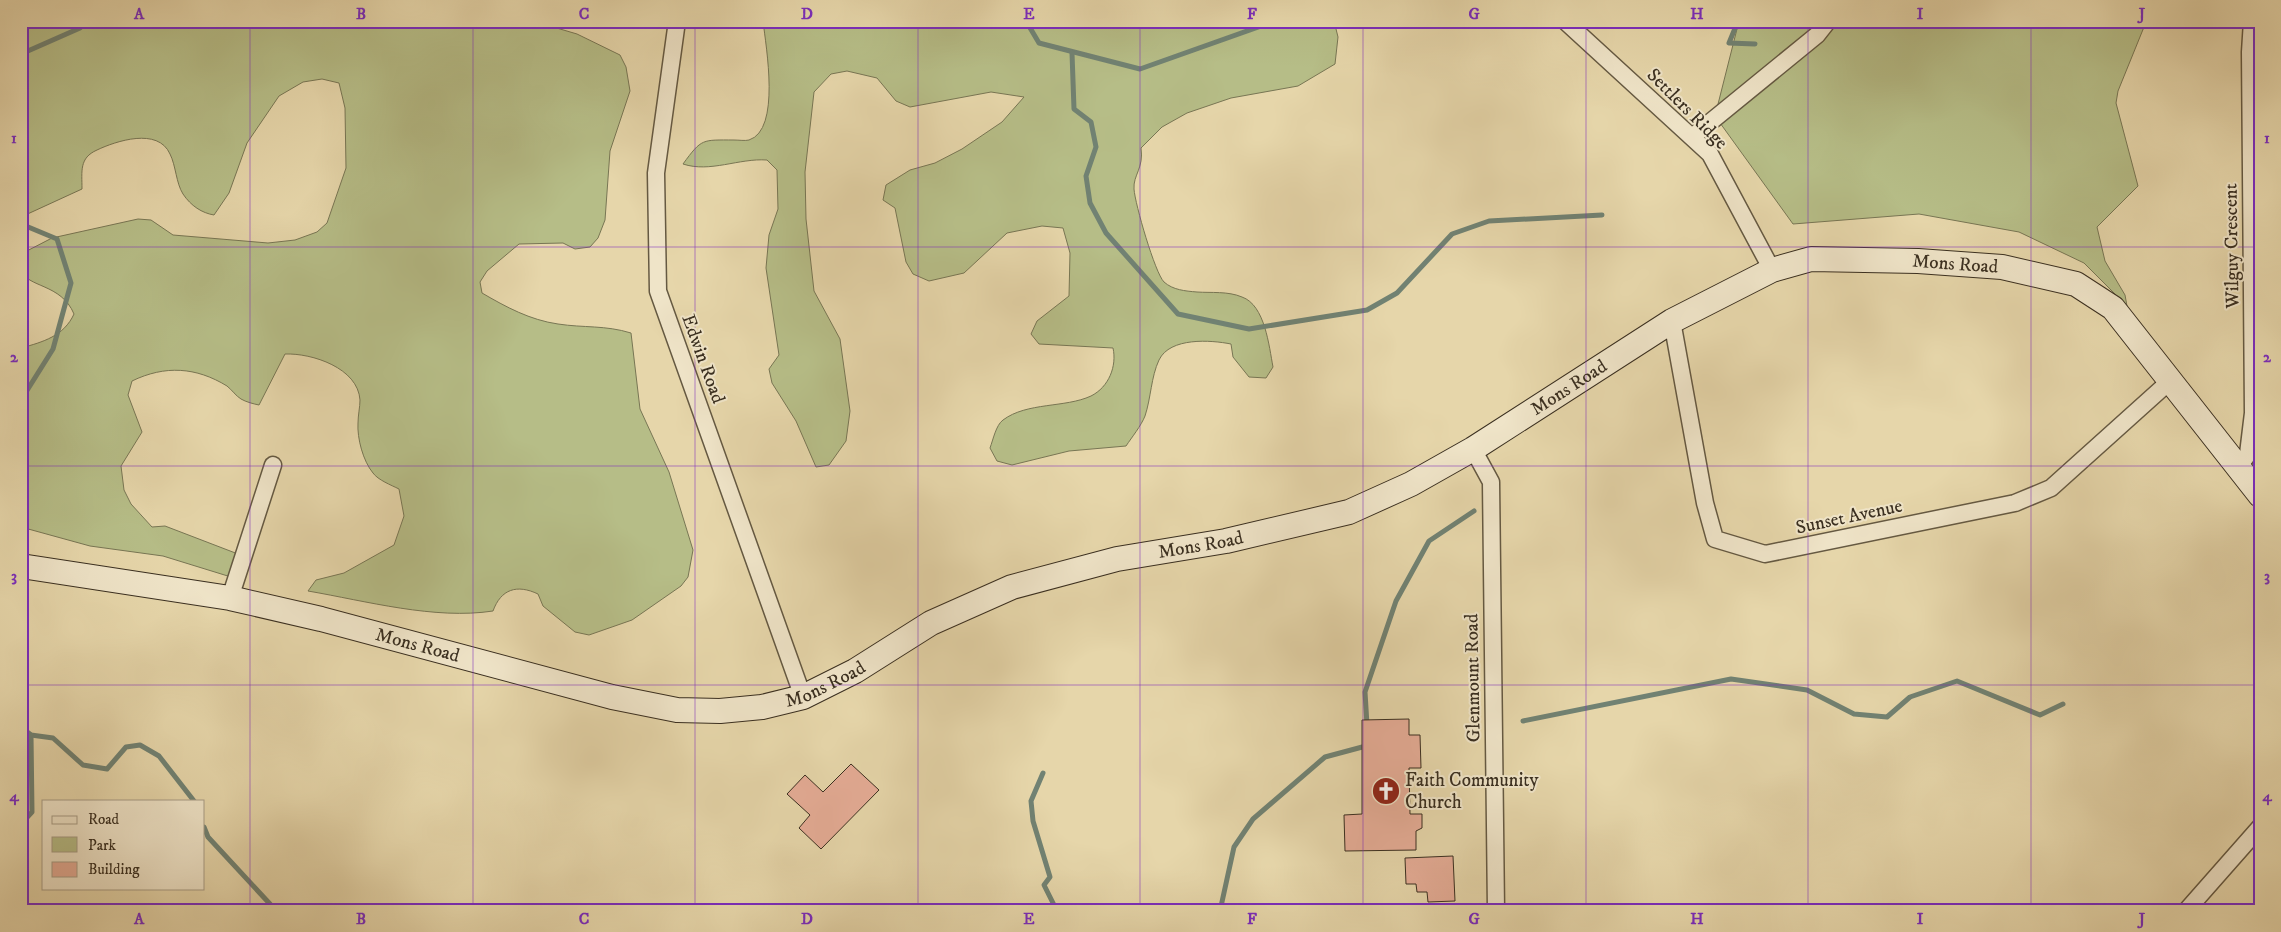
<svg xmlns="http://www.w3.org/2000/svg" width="2281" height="932" font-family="'IM FELL DW Pica',serif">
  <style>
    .green { fill: #b6bd87; stroke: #787654 }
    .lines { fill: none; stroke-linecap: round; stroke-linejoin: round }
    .stream { stroke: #718273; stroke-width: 5 }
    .building { fill: #e5ac96; stroke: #3a2f20 }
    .street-casing { stroke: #655942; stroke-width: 19 }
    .secondary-casing { stroke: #3a2f20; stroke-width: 26 }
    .street { stroke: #efe4c8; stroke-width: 16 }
    .secondary { stroke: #efe4c8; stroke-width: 24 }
    .grid { fill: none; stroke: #7b2cbf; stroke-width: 1; stroke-opacity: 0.55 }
    .labels { text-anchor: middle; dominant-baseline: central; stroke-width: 4; stroke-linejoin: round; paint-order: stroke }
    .street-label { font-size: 19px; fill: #3a2f20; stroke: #efe4c8 }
    .poi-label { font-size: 19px; fill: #3a2f20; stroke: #efe4c8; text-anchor: start }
    .neatline { fill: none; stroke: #7b2cbf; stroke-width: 2 }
    .grid-label { font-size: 16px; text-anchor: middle; font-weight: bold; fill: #7b2cbf }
  </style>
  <rect width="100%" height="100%" fill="#e6d6aa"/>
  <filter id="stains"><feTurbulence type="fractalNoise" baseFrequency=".004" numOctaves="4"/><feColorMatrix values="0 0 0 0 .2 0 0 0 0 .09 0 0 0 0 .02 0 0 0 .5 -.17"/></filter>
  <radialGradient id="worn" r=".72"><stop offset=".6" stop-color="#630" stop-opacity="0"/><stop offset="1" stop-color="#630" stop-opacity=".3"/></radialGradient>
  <g class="green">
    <path d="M21,21H533L577,34L620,55L626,67L630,91L610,151L605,220L598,238L590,247L575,249L563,243L519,244L487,271L480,282L482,293C506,307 530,320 558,324C584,328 605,325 631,333L640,409L669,472L693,550L688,577L681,586L632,620L589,635L575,632L543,606L538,594C517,584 501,589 493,611C435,620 366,601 308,591L316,580L344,573L394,545L404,516L399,489C391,485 378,480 373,473C363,461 357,438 358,423C358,415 360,407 360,400C358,368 312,353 285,354L259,405C254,404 246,402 241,399C236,396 232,390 227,386C196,367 165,365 132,381L128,395L142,432L121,466L124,490L131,504L152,527L165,526L238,554L231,577L163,556L90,546L21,527V348C43,342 64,336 74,314C61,283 27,288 21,270C20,266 21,259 21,254L52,238L138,219L151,220L173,235L268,243L295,240L317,232L327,223L346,168L345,108L339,83L322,79L303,82L279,96L247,143L229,193L214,215C202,213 191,206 183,194C176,183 176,166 170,154C158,127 116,141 97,150C79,158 82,171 82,189L21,217Z"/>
    <path d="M763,21H1334L1338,37L1335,64L1298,86L1231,98L1187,113L1162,127L1141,148C1144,168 1133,175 1134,189C1135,204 1155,273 1164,282C1173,290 1185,291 1197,292C1211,293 1228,291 1242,297C1265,305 1269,346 1273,367L1266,378L1249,377L1233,357L1231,344C1211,340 1170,337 1159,360C1151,377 1151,398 1145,416C1141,426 1132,437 1126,446L1069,451L1012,465L997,461L990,448C993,440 996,425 1003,420C1027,402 1065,408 1091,396C1109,387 1117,366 1113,348L1039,344L1031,334L1037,321L1069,296L1070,253L1063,228L1042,226L1007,233L964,273L929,281L913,274L906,262L895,208L883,200L886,185L910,170L935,163L962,149L1002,122L1024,97L991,92L910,107L896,101L877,78L847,71L831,74L814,92L805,172L806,219L814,291L840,339L850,411L846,441L829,465L816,467L796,421L772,383L769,369L779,355L766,268L769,235L778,209L777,170L767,160C739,158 710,173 683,164C702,138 702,140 734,140C739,140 745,141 749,140C781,130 766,47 763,21Z"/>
    <polygon points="1739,21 2148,21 2144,27 2118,91 2116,103 2138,186 2097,227 2105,261 2125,295 2127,306 2084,263 2019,232 1919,214 1793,224 1715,116"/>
  </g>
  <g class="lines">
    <g class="stream">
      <polyline points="1026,21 1039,43 1140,69 1275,21"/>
      <polyline points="1738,21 1729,43 1755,44"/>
      <polyline points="1072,53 1074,109 1091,122 1096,147 1086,176 1090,203 1106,233 1178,314 1249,329 1367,310 1397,293 1452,234 1489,221 1602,215"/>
      <polyline points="21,54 80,28 80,21"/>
      <polyline points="21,224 57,239 71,283 53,349 21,400"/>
      <polyline points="1523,721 1731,679 1807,690 1854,714 1887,717 1910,697 1957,681 2040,715 2063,704"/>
      <polyline points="1367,725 1365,692 1396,601 1429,541 1474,511"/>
      <polyline points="21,727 31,735 53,738 83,765 107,769 126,747 140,745 159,756 194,801"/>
      <polyline points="1043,773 1031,801 1033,821 1050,877 1044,885 1055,907 1052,911"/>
      <polyline points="21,824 32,812 31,735"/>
      <polyline points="204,827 208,837 270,904 271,911"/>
      <polyline points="1220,911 1234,847 1253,819 1325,757 1366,746"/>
    </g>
  </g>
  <g class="building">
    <polygon points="1409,719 1409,735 1420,735 1421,768 1409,768 1410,814 1422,814 1422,828 1416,831 1416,850 1345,851 1344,815 1362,814 1362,720"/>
    <polygon points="851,764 879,790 821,849 799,828 810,815 787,794 805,775 823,792"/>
    <polygon points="1453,856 1455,901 1428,902 1427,892 1417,892 1416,884 1406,884 1405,858"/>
  </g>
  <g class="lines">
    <defs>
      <g id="street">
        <polyline points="677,21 656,173 658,291 803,697"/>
        <polyline points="1565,21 1710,154 1772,270"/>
        <polyline points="1692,137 1817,35 1828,21"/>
        <polyline points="1672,321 1705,503 1715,539 1765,554 2015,503 2051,488 2170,381"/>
        <polyline points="1473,449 1491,482 1496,911"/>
        <polyline points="2239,467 2248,454 2253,413 2250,52 2252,21"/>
        <polyline points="230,598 273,465"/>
        <polyline points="2186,911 2260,827"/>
      </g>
      <g id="secondary">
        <path id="s1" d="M21,566L230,598L321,619L612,697L677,710L720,711L762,707L803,697L855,671L931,623L1012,587L1117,559L1226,541L1349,512L1411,484L1473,449L1672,321L1772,270L1811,259L1918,261L2002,267L2076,284L2113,308L2260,495"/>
      </g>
    </defs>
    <use href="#street" class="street-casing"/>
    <use href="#secondary" class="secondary-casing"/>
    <use href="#street" class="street"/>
    <use href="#secondary" class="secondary"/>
  </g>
  <path class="grid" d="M250,21V911M473,21V911M695,21V911M918,21V911M1140,21V911M1363,21V911M1586,21V911M1808,21V911M2031,21V911M21,247H2260M21,466H2260M21,685H2260"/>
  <defs>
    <symbol id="church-disc" viewBox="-11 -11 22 22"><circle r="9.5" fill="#8f2418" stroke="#efe4c8"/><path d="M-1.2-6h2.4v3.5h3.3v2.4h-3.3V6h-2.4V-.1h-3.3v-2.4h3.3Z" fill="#fff"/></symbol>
  </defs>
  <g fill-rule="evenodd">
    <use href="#church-disc" x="1370" y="775" width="32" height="32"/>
  </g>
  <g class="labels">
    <g class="street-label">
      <text transform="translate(1687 109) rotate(45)">Settlers Ridge</text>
      <text transform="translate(2232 246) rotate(-91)">Wilguy Crescent</text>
      <text stroke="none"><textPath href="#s1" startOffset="2055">Mons Road</textPath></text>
      <text transform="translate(703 359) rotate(70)">Edwin Road</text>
      <text stroke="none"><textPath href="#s1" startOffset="1635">Mons Road</textPath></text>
      <text transform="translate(1849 517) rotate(-12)">Sunset Avenue</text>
      <text stroke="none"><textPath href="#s1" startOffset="1230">Mons Road</textPath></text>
      <text stroke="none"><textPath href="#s1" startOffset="405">Mons Road</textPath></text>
      <text transform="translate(1473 678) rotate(-91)">Glenmount Road</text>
      <text stroke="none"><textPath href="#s1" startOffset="825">Mons Road</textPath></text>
    </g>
    <g class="poi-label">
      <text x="1405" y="780">Faith Community<tspan x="1405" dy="22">Church</tspan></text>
    </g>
  </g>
  <rect width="2281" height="932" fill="none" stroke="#e6d6aa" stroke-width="55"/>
  <rect x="42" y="800" width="162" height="90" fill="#efe4c8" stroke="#a79c85"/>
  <rect x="52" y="816" width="25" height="8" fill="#efe4c8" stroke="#a79c85"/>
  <text x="88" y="824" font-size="15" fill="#3a2f20">Road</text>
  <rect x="52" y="837" width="25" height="15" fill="#b6bd87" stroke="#a79c85"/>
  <text x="88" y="850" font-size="15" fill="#3a2f20">Park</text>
  <rect x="52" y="862" width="25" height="15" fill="#e5ac96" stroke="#a79c85"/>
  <text x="88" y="874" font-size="15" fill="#3a2f20">Building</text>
  <rect x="28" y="28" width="2226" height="876" class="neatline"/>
  <g class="grid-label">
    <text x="139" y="19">A</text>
    <text x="361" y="19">B</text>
    <text x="584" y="19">C</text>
    <text x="807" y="19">D</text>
    <text x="1029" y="19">E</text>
    <text x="1252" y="19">F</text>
    <text x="1474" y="19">G</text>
    <text x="1697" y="19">H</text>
    <text x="1920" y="19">I</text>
    <text x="2142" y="19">J</text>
    <text x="14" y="143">1</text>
    <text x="2267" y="143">1</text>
    <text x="14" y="362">2</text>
    <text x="2267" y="362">2</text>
    <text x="14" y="581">3</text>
    <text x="2267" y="581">3</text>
    <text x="14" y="801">4</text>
    <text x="2267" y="801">4</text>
    <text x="139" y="924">A</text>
    <text x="361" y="924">B</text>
    <text x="584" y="924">C</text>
    <text x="807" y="924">D</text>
    <text x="1029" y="924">E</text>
    <text x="1252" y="924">F</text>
    <text x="1474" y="924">G</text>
    <text x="1697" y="924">H</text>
    <text x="1920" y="924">I</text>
    <text x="2142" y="924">J</text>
  </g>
  <rect width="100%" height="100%" filter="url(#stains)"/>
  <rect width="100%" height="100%" fill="url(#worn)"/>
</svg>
